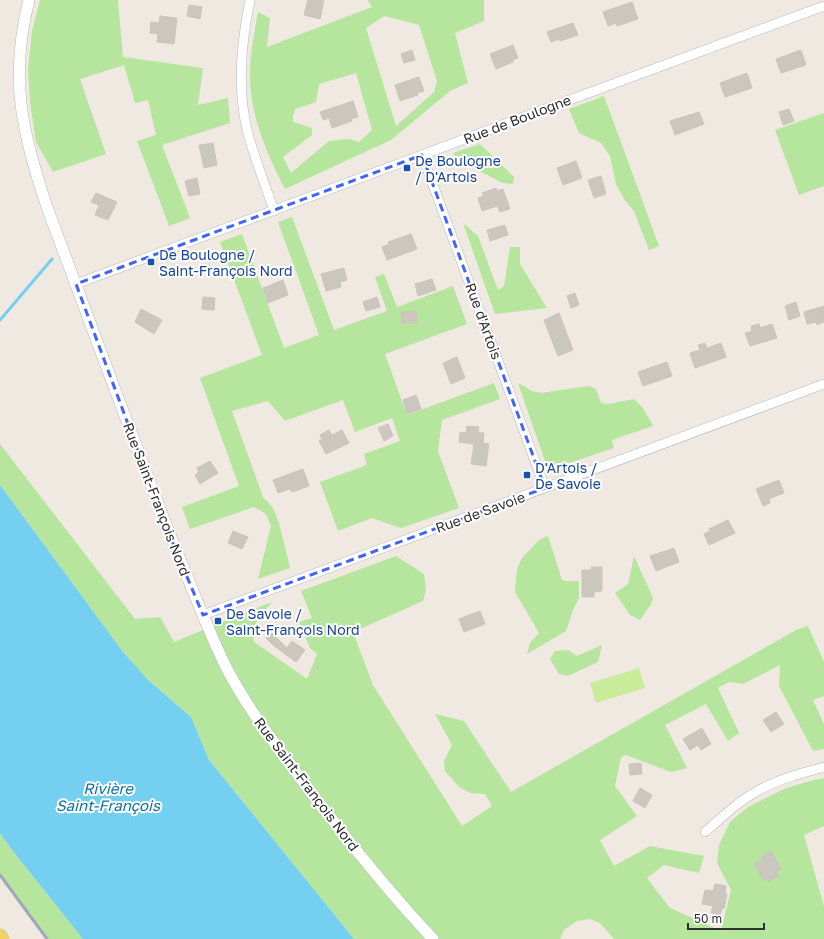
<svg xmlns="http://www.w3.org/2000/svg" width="824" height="939" font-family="'Golos Text',sans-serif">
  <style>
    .green { fill: #b6e59e; fill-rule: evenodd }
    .pitch { fill: #c9ec9a }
    .water { fill: #75cff0 }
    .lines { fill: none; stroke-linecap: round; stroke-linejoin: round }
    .stream { stroke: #75cff0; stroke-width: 3 }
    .building { fill: #cbc7bf; stroke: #cbc5ba }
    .minor-casing { stroke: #b4b7c1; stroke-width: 10 }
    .tertiary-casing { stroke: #b4b7c1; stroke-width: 12 }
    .primary-casing { stroke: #c9c9c9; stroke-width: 15 }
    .minor { stroke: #fff; stroke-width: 9 }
    .tertiary { stroke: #fff; stroke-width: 11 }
    .primary { stroke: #f2d163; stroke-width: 14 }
    .rail { stroke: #a3a6b8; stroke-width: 3 }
    .marked { fill: none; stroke: #4264fb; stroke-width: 3; stroke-dasharray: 8 5; stroke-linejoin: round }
    .transit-dot { fill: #1a4fb4; stroke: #fff; stroke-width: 1.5 }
    .labels { text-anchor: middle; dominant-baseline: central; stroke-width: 4; stroke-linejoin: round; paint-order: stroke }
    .street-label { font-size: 14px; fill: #2e2e2e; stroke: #fff }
    .transit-label { font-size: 14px; fill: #164399; stroke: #fff; text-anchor: start }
    .water-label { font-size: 15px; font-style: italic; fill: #0d6fa3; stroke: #fff }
  </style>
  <rect width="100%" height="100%" fill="#efe9e1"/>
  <g class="green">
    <polygon points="40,0 118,0 123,57 203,68 198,105 228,98 230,123 162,145 190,218 169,226 137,141 156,135 148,100 135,103 124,65 80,79 106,154 53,172 36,142 30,102 28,70 32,31"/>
    <path d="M367,0H484V21L455,33L468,83L450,91L391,140L285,189C268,156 252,120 250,82C249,58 254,35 258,12L270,18L267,47L372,7ZM384,16L419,25L437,81L434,92L396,126L366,28ZM356,73L372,130L359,142L350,139L329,141L291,173L283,157L312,135V128L293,122V116L295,109L316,102L319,84Z"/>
    <polygon points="604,96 659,246 649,250 634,211 624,199 616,184 610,156 601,143 579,133 569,109"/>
    <polygon points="824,113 824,186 799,195 775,130"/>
    <polygon points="480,144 514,177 513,184 503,183 460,161 453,153"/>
    <polygon points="292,217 334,330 387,311 375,277 384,274 397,307 453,286 467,324 385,354 407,415 494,383 500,399 442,420 438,451 459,508 401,528 372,518 338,531 320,482 367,465 364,454 400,441 392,418 355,432 343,400 285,421 268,401 232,411 263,497 273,508 279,523 290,568 258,579 271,526 266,514 254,507 190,529 182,507 239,486 200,378 262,355 220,242 242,234 284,348 319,335 278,222"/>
    <polygon points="463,223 478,236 498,290 504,286 510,247 520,247 520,264 547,308 495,314"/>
    <polygon points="518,383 532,391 541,393 588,386 596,389 601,403 608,404 634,399 643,408 653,426 612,440 614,448 548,470"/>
    <polygon points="0,444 135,619 160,617 174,642 272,602 257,619 253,641 307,679 317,654 310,648 299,622 312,618 301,591 396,556 424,574 426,590 423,601 353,632 373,685 462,826 492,806 485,794 470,793 459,787 445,771 444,761 452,745 435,714 464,721 511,792 796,630 808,626 824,662 824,696 813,700 824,724 824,749 813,751 779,686 780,665 743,684 729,682 718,688 739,733 728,741 706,704 665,725 687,768 671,772 626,755 621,757 615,786 637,816 600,840 614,866 650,846 704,856 699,873 664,865 647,878 670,908 721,931 731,890 717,863 719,845 730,822 748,807 786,788 814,780 824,778 824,826 804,835 824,906 824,939 614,939 600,923 590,919 577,921 564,930 560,939 354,939 209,760 191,717 148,680 123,652 0,485"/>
    <polygon points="548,536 562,580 566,581 579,581 579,598 573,610 566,631 527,654 530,643 539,633 515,592 517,569 522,558 539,540"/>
    <polygon points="634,556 653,598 651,604 640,620 630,615 615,593 628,584"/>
    <polygon points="602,645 598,662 568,676 559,674 550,659 555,651 568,650 577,656"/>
    <polygon points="0,833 12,850 83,939 48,939 0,874"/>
  </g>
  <polygon class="pitch" points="639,668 645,688 596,703 590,683"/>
  <polygon class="water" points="0,485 123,652 148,680 191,717 209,760 354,939 83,939 12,850 0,833"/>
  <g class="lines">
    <polyline class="stream" points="0,320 52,259"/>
  </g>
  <g class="building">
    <polygon points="308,0 324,0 320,19 304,15"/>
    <polygon points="632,2 638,19 617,26 616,23 608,26 603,12"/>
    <polygon points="189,5 202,7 200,19 187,16"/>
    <polygon points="160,16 177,18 174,44 157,42 158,34 150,33 151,22 159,23"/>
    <polygon points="573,23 578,35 560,41 559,39 551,42 547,32"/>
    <polygon points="513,45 518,58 513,60 513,62 496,69 490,54"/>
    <polygon points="412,50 415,60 404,63 401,54"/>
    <polygon points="801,50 806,65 781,73 776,59"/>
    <polygon points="747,73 752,88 725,97 720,83"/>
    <polygon points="419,77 424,91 417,93 418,95 400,101 395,85"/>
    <polygon points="353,101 358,117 351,119 352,121 332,128 329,118 323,120 320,112"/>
    <polygon points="789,109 794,121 783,125 779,112"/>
    <polygon points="699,112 704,124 675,135 670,121"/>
    <polygon points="213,143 217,165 204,168 199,145"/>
    <polygon points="576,161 582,178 563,185 557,168"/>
    <polygon points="601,176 606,194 594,198 588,180"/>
    <polygon points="197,178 200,194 189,196 185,181"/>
    <polygon points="496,188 497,191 503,189 510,209 500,212 497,206 482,211 478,198 484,196 482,193"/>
    <polygon points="96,193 117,202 108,220 95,215 99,205 91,202"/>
    <polygon points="505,225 508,235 490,241 487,230"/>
    <polygon points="411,234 417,249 387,260 382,247 389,244 388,242"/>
    <polygon points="344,268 347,280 340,282 341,287 326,291 321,274"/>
    <polygon points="432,279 436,290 418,296 415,284"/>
    <polygon points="283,280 288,295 268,303 263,288"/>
    <polygon points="575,293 579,305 571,308 567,296"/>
    <polygon points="203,297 215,298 214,310 202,309"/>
    <polygon points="377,297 380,307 366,311 363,302"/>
    <polygon points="796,302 800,316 789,320 785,306"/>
    <polygon points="824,306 824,322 817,325 816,322 807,324 804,312"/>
    <polygon points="141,309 162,320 154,334 135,322"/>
    <polygon points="416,311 417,323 402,323 401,312"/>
    <polygon points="559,313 573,350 558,356 544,320"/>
    <polygon points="759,324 760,328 772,324 777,338 750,346 745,333 752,331 751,326"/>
    <polygon points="705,343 707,348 721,343 726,357 695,368 690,353 700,350 698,345"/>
    <polygon points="457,357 465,378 451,384 443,363"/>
    <polygon points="667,362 672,376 643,386 638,372"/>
    <polygon points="416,395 421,409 407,414 403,400"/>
    <polygon points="388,424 393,436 384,441 378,428"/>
    <polygon points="467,426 479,427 478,432 484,433 483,443 489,444 486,466 471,464 474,444 459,442 460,432 466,433"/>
    <polygon points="329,430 332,435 342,430 349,443 326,454 319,441 322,439 320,435"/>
    <polygon points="210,461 218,473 200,484 195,475 199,472 197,468"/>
    <polygon points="303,469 309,486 292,492 290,489 278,493 273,480"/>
    <polygon points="779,480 784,493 769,499 770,503 763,506 756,489"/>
    <polygon points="728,520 735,533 709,545 704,534 710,531 709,529"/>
    <polygon points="233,531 248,537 242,549 228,543"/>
    <polygon points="674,548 679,562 656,571 650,556"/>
    <polygon points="591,567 602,567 602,591 594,592 594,597 582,597 582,570 591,570"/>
    <polygon points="480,611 485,624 464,632 459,619"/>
    <polygon points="272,633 287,648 292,641 305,650 296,662 273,645 266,638"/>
    <polygon points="776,712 784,724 771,732 763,720"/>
    <polygon points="702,728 711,744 701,750 698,745 690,750 683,739"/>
    <polygon points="641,763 642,774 630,775 629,764"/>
    <polygon points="640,788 652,795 645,808 633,801"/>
    <polygon points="771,851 781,869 776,872 778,876 768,882 766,878 763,880 754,864 763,859 761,857"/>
    <polygon points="715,884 726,886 725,894 727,894 724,909 722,908 720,915 711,913 713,906 702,904 705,890 713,891"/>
  </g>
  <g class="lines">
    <defs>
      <g id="minor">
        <path d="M250,0C241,43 237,87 247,130C254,157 265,184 274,211"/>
        <polyline points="422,155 545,488"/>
        <path d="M76,284C326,192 574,97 824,6"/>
        <polyline points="203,615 824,384"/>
        <path d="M705,832C722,817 739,801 759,790C779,779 802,773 824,767"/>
      </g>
      <path id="tertiary" d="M29,0C9,78 22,133 47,207C82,301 117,396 153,490C166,526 181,561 195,596C205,620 215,645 227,669C249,711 279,749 307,787C347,840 388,891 433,939"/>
      <polyline id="primary" points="0,936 2,939"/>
    </defs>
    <use href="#minor" class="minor-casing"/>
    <use href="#tertiary" class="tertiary-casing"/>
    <use href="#primary" class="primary-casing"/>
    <use href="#minor" class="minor"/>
    <use href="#tertiary" class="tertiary"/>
    <use href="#primary" class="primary"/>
    <polyline class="rail" points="0,875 47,939"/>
  </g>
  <path class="marked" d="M422,155L545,488L203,615L167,529L76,284Z"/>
  <g class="transit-dot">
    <rect x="403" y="164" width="8" height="8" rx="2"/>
    <rect x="147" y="258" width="8" height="8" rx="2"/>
    <rect x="523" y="471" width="8" height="8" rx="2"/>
    <rect x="214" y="617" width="8" height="8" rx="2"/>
  </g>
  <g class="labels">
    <g class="street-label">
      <text transform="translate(517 119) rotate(-21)">Rue de Boulogne</text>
      <text transform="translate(484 321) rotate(70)">Rue d'Artois</text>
      <text transform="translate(157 499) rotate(69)">Rue Saint-François Nord</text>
      <text transform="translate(480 512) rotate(-20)">Rue de Savoie</text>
      <text transform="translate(307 784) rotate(53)">Rue Saint-François Nord</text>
    </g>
    <g class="transit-label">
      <text x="415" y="160">De Boulogne<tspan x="415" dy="16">/ D'Artois</tspan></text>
      <text x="159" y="254">De Boulogne /<tspan x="159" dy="16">Saint-François Nord</tspan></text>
      <text x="535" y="467">D'Artois /<tspan x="535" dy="16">De Savoie</tspan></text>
      <text x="226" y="613">De Savoie /<tspan x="226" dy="16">Saint-François Nord</tspan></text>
    </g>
    <g class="water-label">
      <text x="108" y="788">Rivière<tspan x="108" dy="17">Saint-François</tspan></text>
    </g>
  </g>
  <path d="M688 923v6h76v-6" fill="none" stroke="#2e2e2e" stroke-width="2"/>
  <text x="694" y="923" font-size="12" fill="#2e2e2e" stroke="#ffffff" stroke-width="3" paint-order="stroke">50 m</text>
</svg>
